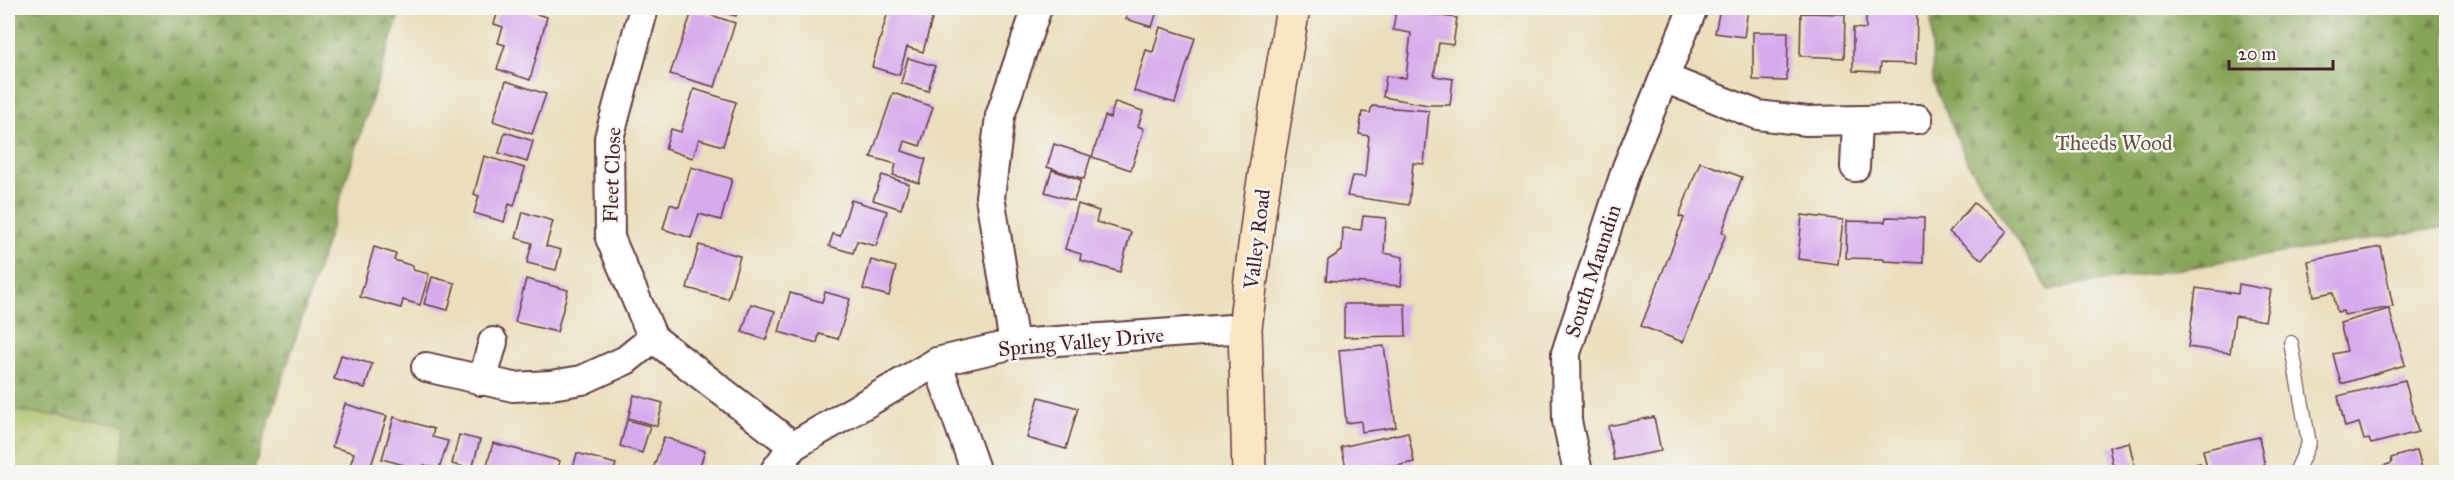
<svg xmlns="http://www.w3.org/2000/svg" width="2454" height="480" font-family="'IM FELL Great Primer',serif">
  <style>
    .grass { fill: url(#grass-tufts); stroke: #7a6e46; stroke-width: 1.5 }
    .forest { fill: url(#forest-firs); stroke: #686242; stroke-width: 1.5 }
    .building { fill: #d7aaed }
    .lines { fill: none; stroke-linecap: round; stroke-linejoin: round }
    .lane-casing { stroke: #623c41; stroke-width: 16 }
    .street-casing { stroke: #623c41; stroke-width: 32 }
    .secondary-casing { stroke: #623c41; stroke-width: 36 }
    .lane { stroke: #fff; stroke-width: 14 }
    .street { stroke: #fff; stroke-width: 28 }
    .secondary { stroke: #fbe6c4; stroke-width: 33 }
    .labels { text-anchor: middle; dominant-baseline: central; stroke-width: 5; stroke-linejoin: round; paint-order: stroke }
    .park-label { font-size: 21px; fill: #674f3c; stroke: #f6f6f2 }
    .street-label { font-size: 21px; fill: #4a1f2b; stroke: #f6f6f2 }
  </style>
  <defs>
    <pattern id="grass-tufts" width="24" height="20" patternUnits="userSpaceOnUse" patternTransform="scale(1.5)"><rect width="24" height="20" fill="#aabe62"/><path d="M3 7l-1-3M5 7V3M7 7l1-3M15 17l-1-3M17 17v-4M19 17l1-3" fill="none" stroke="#8c9a51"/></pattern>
    <pattern id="forest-firs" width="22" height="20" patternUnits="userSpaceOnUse" patternTransform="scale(1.5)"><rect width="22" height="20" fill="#87a558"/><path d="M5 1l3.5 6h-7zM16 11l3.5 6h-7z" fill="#708649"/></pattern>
  </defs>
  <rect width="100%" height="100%" fill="#f6f6f2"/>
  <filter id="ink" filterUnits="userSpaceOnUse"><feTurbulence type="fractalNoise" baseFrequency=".0167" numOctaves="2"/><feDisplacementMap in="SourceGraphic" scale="12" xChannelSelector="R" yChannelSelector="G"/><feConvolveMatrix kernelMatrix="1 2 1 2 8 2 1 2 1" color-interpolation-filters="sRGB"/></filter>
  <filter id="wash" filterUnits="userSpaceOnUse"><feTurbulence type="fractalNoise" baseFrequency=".008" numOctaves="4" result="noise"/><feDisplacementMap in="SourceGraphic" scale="24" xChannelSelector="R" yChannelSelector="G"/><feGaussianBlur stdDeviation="1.35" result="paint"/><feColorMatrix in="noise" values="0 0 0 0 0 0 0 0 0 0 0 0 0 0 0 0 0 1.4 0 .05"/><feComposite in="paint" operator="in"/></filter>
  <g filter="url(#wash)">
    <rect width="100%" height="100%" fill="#eadebb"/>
    <polygon class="grass" points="8,409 126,425 120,472 8,472"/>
    <g class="forest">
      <polygon points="8,8 401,8 253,472 120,472 126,425 8,409"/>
      <polygon points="1931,8 2446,8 2446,227 2048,290 1968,163 1933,82"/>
    </g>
    <g id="blocks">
      <g class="building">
        <polygon points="499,8 514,8 547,17 530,80 497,69 505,45 498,43 503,27 494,24"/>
        <polygon points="707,8 738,8 736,16"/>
        <polygon points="889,8 919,8 934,12 923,52 907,47 899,75 872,67"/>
        <polygon points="1129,8 1158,8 1152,27 1126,19"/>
        <polygon points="1720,8 1748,9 1744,37 1715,33"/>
        <polygon points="693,9 735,23 715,87 670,74"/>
        <polygon points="1396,10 1457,18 1453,45 1439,43 1434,76 1453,79 1450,105 1428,105 1383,97 1386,76 1406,78 1411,33 1393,30"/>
        <polygon points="1866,12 1917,13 1916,64 1881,63 1880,72 1853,71 1853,28 1866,29"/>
        <polygon points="1801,13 1845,14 1844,58 1800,56"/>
        <polygon points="1160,27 1195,38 1175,103 1134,91 1146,50 1153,52"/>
        <polygon points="1753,32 1788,32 1787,81 1753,80"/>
        <polygon points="908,58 935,66 928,91 901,83"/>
        <polygon points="506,81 546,94 532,134 493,121"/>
        <polygon points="694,89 736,102 723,146 699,139 693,158 665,149 671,129 681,132"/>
        <polygon points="893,93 933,107 920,146 905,141 902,151 926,159 919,183 893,175 896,164 871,157"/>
        <polygon points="1115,102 1143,111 1138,126 1144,129 1131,170 1092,157 1105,116 1110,118"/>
        <polygon points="1372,106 1429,111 1424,164 1413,163 1409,205 1347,196 1352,176 1365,177 1369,136 1359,134 1362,112 1370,113"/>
        <polygon points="505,132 533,141 527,162 499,153"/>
        <polygon points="1054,144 1091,156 1084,179 1047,167"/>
        <polygon points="484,156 525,168 514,206 509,204 504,222 474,213 479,196 474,194"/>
        <polygon points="1700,162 1742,177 1722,232 1726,234 1683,342 1641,326 1684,218 1679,216"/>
        <polygon points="691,167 732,179 721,220 699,214 691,238 663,229 670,204 679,207"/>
        <polygon points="1052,170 1081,180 1074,201 1045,192"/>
        <polygon points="882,175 909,184 901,209 873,200"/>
        <polygon points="851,200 887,211 876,246 857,241 853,253 829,246 833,234 840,236"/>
        <polygon points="1974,203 2007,231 1982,260 1949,232"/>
        <polygon points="1078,204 1099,211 1096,222 1131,232 1120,272 1080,260 1081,254 1065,249"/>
        <polygon points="523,212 553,221 546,246 561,250 556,270 527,263 532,243 516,238"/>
        <polygon points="1802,215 1843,220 1838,264 1798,259"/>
        <polygon points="1363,216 1386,218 1384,253 1403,257 1401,286 1326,280 1328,260 1342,251 1343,228 1361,230"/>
        <polygon points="1886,217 1924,218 1923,263 1884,261 1884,259 1846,258 1847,221 1885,222"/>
        <polygon points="699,245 740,256 728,299 687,288"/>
        <polygon points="374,247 396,254 394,260 413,266 413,270 429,274 420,305 403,300 401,308 360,297"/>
        <polygon points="2381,247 2393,307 2344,315 2343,311 2337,312 2333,292 2314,296 2308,261"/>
        <polygon points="871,260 896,267 889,296 863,289"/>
        <polygon points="432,277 455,283 448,310 424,304"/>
        <polygon points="526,279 568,290 557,332 515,322"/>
        <polygon points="2239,284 2271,290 2265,321 2235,316 2230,353 2188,347 2196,288 2238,294"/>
        <polygon points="825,292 850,299 838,339 819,334 817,343 779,332 790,293 822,302"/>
        <polygon points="751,304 775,311 766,340 742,332"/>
        <polygon points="1344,304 1405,304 1406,336 1344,337"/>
        <polygon points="2389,309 2405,365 2341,384 2333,354 2347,351 2340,323"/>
        <polygon points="1384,346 1396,427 1362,432 1361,421 1346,423 1339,350"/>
        <polygon points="341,355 372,364 365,388 334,379"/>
        <polygon points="2405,380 2418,432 2371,444 2369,439 2364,440 2359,423 2345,427 2338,396"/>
        <polygon points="634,395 663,403 657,426 628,418"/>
        <polygon points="1039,397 1078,408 1066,449 1027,438"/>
        <polygon points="345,404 387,416 369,472 349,469 354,453 332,447"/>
        <polygon points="394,417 434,429 432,437 448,441 439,469 424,465 422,470 382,459"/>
        <polygon points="1654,417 1661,451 1614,460 1608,426"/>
        <polygon points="627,420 650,426 642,453 620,446"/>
        <polygon points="1408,432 1414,462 1392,467 1394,472 1365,472 1363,464 1346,467 1341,447"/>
        <polygon points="459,435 480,440 472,469 452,464"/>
        <polygon points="664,437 705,451 698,472 652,472"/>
        <polygon points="2259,437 2266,472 2208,472 2203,450"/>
        <polygon points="2129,442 2136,472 2114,472 2109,447"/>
        <polygon points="493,443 560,461 557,472 485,472"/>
        <polygon points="2417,450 2422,468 2406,472 2382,472 2380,467 2392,463 2391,458"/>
        <polygon points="577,453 616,464 614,470 619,472 572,472"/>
        <polygon points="2200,463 2202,472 2159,472"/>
      </g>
    </g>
  </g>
  <g filter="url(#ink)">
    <use href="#blocks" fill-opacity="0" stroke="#623c41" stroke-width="1.5"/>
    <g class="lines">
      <defs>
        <polyline id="lane" points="2291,343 2309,443 2296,472"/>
        <g id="street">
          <polyline points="644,8 609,138 610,238 653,338 793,446"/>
          <polyline points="1664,78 1758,115 1807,121 1918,119"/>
          <polyline points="1855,167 1857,121"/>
          <polyline points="1014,344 990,197 1000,116 1037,8"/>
          <polyline points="937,362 976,472"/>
          <polyline points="426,367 513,387 551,385 582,380 626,360 653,338"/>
          <polyline points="482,381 493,342"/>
          <polyline points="774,472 793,446 937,362 1014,344 1245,328"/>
          <polyline points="1578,472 1567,421 1566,353 1627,167 1693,8"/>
        </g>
        <polyline id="secondary" points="1249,472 1245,328 1260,205 1293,8"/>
      </defs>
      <use href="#lane" class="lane-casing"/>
      <use href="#street" class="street-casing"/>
      <use href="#secondary" class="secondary-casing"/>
      <use href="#lane" class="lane"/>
      <use href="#street" class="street"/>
      <use href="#secondary" class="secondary"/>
    </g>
  </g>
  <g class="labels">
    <g class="park-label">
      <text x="2114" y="143">Theeds Wood</text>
    </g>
    <g class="street-label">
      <text transform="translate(612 175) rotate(-88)">Fleet Close</text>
      <text transform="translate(1257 239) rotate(-83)">Valley Road</text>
      <text transform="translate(1593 271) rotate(-72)">South Maundin</text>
      <text transform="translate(1081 342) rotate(-5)">Spring Valley Drive</text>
    </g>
  </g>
  <rect width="2454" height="480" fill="none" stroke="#f6f6f2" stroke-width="30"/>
  <path d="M2229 60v9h104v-9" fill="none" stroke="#4a1f2b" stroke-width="3"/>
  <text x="2238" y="60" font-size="18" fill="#4a1f2b" stroke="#f6f6f2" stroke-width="4.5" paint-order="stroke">20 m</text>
</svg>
